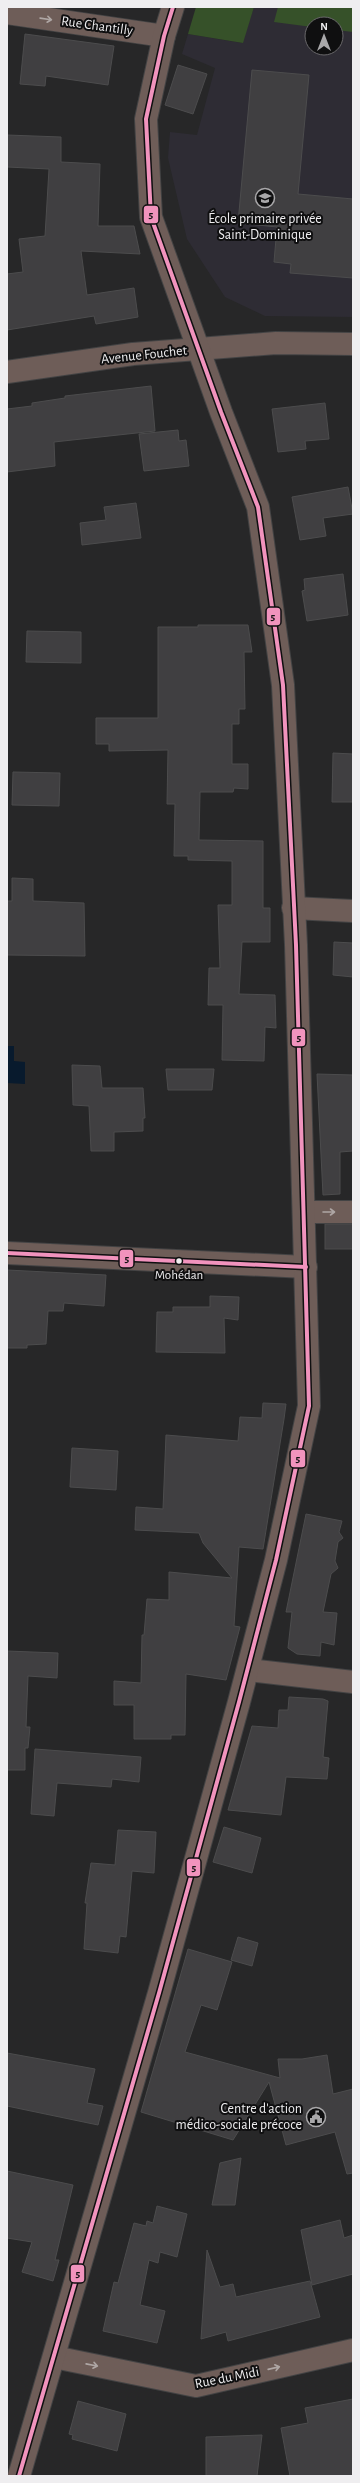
<svg xmlns="http://www.w3.org/2000/svg" width="360" height="2483" font-family="'Alegreya Sans',sans-serif">
  <style>
    .built { fill: #2e2c34; fill-rule: evenodd }
    .green { fill: #365129 }
    .water { fill: #081a2d }
    .building { fill: #403f41; stroke: #4c4c4d }
    .lines { fill: none; stroke-linecap: round; stroke-linejoin: round }
    .minor-casing { stroke: #434344; stroke-width: 24 }
    .minor { stroke: #6e5d58; stroke-width: 22 }
    .bus-1-casing { stroke: #0f0f10; stroke-width: 7 }
    .bus-1 { stroke: #f193bd; stroke-width: 4 }
    .oneway { stroke: #aea6a4 }
    .bus-dot { fill: #efeef0; stroke: #0f0f10; stroke-width: 1.5 }
    .labels { text-anchor: middle; dominant-baseline: central; stroke-width: 4; stroke-linejoin: round; paint-order: stroke }
    .bus-label { font-size: 13px; fill: #efeef0; stroke: #0f0f10 }
    .street-label { font-size: 14px; fill: #efeef0; stroke: #0f0f10 }
    .poi-label { font-size: 14px; fill: #efeef0; stroke: #0f0f10 }
    .line-badge { stroke: #0f0f10; stroke-width: 1.5 }
    .pale-badge-label { font-size: 11px; text-anchor: middle; font-weight: bold; fill: #111 }
  </style>
  <rect width="100%" height="100%" fill="#272728"/>
  <path class="built" d="M254,7H353V317L265,316L225,297L187,239L168,158L170,132L197,135L215,68L182,54L188,34L242,43ZM312,24H336V48H312Z"/>
  <g class="green">
    <polygon points="196,7 254,7 243,43 188,34"/>
    <polygon points="278,7 353,7 353,32 336,30 336,24 312,24 312,27 274,22"/>
  </g>
  <polygon class="water" points="7,1046 14,1046 14,1061 25,1062 25,1084 7,1083"/>
  <g class="building">
    <polygon points="25,34 114,46 108,85 46,76 45,86 20,84"/>
    <polygon points="178,65 207,74 193,114 165,105"/>
    <polygon points="252,70 309,75 298,194 353,199 353,278 290,273 291,264 274,262 277,227 238,223"/>
    <polygon points="7,135 61,137 61,162 100,164 98,226 134,226 140,254 81,251 87,295 134,288 138,317 96,324 94,316 7,330 7,274 23,272 19,239 45,236 49,169 7,167"/>
    <polygon points="151,386 155,431 54,442 55,466 7,472 7,409 32,406 32,403 65,398 65,396"/>
    <polygon points="325,403 329,439 305,441 306,449 278,452 272,409"/>
    <polygon points="178,430 179,441 186,440 189,466 144,471 139,434"/>
    <polygon points="348,487 353,514 323,518 326,536 300,540 292,497"/>
    <polygon points="136,503 141,538 82,545 80,523 106,520 104,507"/>
    <polygon points="343,574 348,615 307,621 302,591 305,590 304,579"/>
    <polygon points="198,625 248,625 252,652 244,652 245,709 239,709 239,724 232,724 232,764 248,764 248,789 234,788 233,792 200,792 199,840 263,841 263,908 270,908 270,942 242,942 239,994 275,995 276,1028 265,1027 264,1061 222,1060 223,1005 208,1005 209,968 220,968 218,905 232,905 232,861 188,860 188,856 174,856 175,804 167,804 168,750 109,751 109,744 96,744 96,718 158,718 158,627 198,627"/>
    <polygon points="27,631 81,632 81,663 26,662"/>
    <polygon points="333,753 353,754 353,802 332,802"/>
    <polygon points="13,772 60,773 59,806 12,805"/>
    <polygon points="12,878 33,879 33,901 84,903 85,956 7,955 7,901 12,901"/>
    <polygon points="334,942 353,943 353,977 333,975"/>
    <polygon points="72,1065 100,1066 102,1088 143,1088 145,1118 143,1118 143,1131 114,1132 114,1151 91,1151 89,1106 73,1105"/>
    <polygon points="166,1069 214,1069 212,1090 168,1090"/>
    <polygon points="317,1074 353,1075 353,1151 340,1152 340,1194 323,1195"/>
    <rect x="325" y="1224" width="28" height="25"/>
    <polygon points="7,1270 106,1275 104,1306 64,1303 63,1311 48,1311 46,1344 27,1345 27,1348 7,1348"/>
    <polygon points="210,1296 239,1297 238,1320 224,1318 225,1353 156,1352 157,1312 173,1312 173,1307 210,1307"/>
    <polygon points="263,1403 286,1404 284,1419 263,1549 239,1547 234,1626 240,1627 226,1680 186,1674 185,1735 171,1735 171,1739 134,1739 134,1705 114,1705 114,1681 141,1683 142,1635 144,1635 147,1599 169,1600 169,1572 232,1578 203,1543 199,1533 135,1530 136,1507 163,1509 166,1435 238,1441 240,1417 262,1418"/>
    <polygon points="72,1448 118,1451 116,1490 70,1487"/>
    <polygon points="306,1514 342,1521 339,1532 343,1538 338,1542 335,1561 338,1568 331,1574 323,1612 337,1613 334,1645 321,1642 320,1656 297,1654 288,1648 292,1612 286,1612"/>
    <polygon points="7,1651 58,1653 57,1678 28,1676 26,1727 30,1727 28,1748 25,1748 25,1770 7,1770"/>
    <polygon points="289,1697 323,1699 328,1701 323,1757 329,1758 327,1779 286,1777 281,1815 228,1810 252,1726 278,1728 279,1710 288,1710"/>
    <polygon points="35,1749 141,1757 139,1782 112,1779 111,1787 57,1783 54,1816 31,1814"/>
    <polygon points="224,1827 261,1838 252,1873 213,1862"/>
    <polygon points="118,1830 156,1832 154,1873 132,1871 126,1937 120,1936 118,1953 84,1949 87,1903 85,1903 91,1863 115,1865"/>
    <polygon points="238,1937 258,1943 252,1966 231,1960"/>
    <polygon points="188,1949 232,1962 217,2010 201,2005 185,2052 280,2078 278,2059 302,2059 327,2055 333,2094 353,2089 353,2173 347,2174 335,2132 286,2145 269,2082 233,2140 141,2112"/>
    <polygon points="7,2053 95,2069 87,2103 103,2106 98,2125 7,2106"/>
    <polygon points="241,2158 235,2205 212,2205 220,2163"/>
    <polygon points="7,2171 73,2185 55,2260 59,2260 53,2281 22,2272 32,2242 7,2238"/>
    <polygon points="157,2206 187,2214 177,2257 160,2252 158,2263 149,2260 140,2305 165,2311 157,2343 103,2331 114,2282 118,2283 134,2223 146,2226 147,2221 153,2223"/>
    <polygon points="340,2220 344,2238 353,2235 353,2274 312,2285 301,2230"/>
    <polygon points="207,2250 220,2287 233,2284 236,2297 310,2281 320,2317 228,2341 226,2332 201,2339"/>
    <polygon points="353,2399 353,2476 290,2476 281,2428 308,2423 305,2408"/>
    <polygon points="78,2401 126,2414 117,2451 72,2439 73,2435 69,2434"/>
    <polygon points="262,2435 257,2476 206,2476 206,2437"/>
  </g>
  <g class="lines">
    <defs>
      <g id="minor">
        <polyline points="7,13 164,36"/>
        <polyline points="7,372 133,354 276,343 353,344"/>
        <polyline points="293,908 353,911"/>
        <polyline points="305,1212 353,1212"/>
        <polyline points="7,1253 306,1267"/>
        <polyline points="248,1670 353,1682"/>
        <polyline points="54,2357 196,2386 353,2350"/>
        <polyline points="19,2476 159,1993 239,1702 276,1560 309,1406 296,945 283,685 258,507 221,412 151,217 146,119 164,36 173,7"/>
      </g>
    </defs>
    <use href="#minor" class="minor-casing"/>
    <use href="#minor" class="minor"/>
    <defs>
      <g id="bus-1">
        <polyline points="7,1253 306,1267"/>
        <polyline points="19,2476 159,1993 239,1702 276,1560 309,1406 296,945 283,685 258,507 221,412 151,217 146,119 164,36 173,7"/>
      </g>
    </defs>
    <use href="#bus-1" class="bus-1-casing"/>
    <use href="#bus-1" class="bus-1"/>
  </g>
  <defs><path id="oneway-shaft" d="M-6 0H5M1.5-3L5.5 0L1.5 3" fill="none" stroke-width="1.6" stroke-linecap="round" stroke-linejoin="round"/></defs>
  <g class="oneway">
    <use href="#oneway-shaft" transform="translate(46 19) rotate(8)"/>
    <use href="#oneway-shaft" transform="translate(329 1212)"/>
    <use href="#oneway-shaft" transform="translate(92 2365) rotate(11)"/>
    <use href="#oneway-shaft" transform="translate(274 2368) rotate(-13)"/>
  </g>
  <defs>
    <symbol id="school-ring" viewBox="-11 -11 22 22"><circle r="9.5" fill="#0f0f10" stroke="#a9a8aa" stroke-width="1.5"/><path d="M0-5L7-2L0 1L-7-2ZM-4 1L0 2.5L4 1V4Q0 6-4 4Z" fill="#a9a8aa"/></symbol>
    <symbol id="civic-ring" viewBox="-11 -11 22 22"><circle r="9.5" fill="#0f0f10" stroke="#a9a8aa" stroke-width="1.5"/><path d="M-.6-6.5H3V-4.5H.6V-3L4-1V1h2V6H-6V1h2V-1L-.6-3ZM-1.2 2.5V6h2.4V2.5Z" fill="#a9a8aa"/></symbol>
  </defs>
  <g fill-rule="evenodd">
    <use href="#school-ring" x="254" y="187" width="22" height="22"/>
    <use href="#civic-ring" x="305" y="2106" width="22" height="22"/>
  </g>
  <circle class="bus-dot" cx="179" cy="1261" r="3.5"/>
  <g class="labels">
    <g class="bus-label">
      <text x="179" y="1275">Mohédan</text>
    </g>
    <g class="street-label">
      <text transform="translate(97 26) rotate(8)">Rue Chantilly</text>
      <text transform="translate(144 355) rotate(-6)">Avenue Fouchet</text>
      <text transform="translate(227 2378) rotate(-11)">Rue du Midi</text>
    </g>
    <g class="poi-label">
      <text x="265" y="219">École primaire privée<tspan x="265" dy="16">Saint-Dominique</tspan></text>
      <text x="302" y="2109" text-anchor="end">Centre d'action<tspan x="302" dy="16">médico-sociale précoce</tspan></text>
    </g>
  </g>
  <g class="line-badge">
    <rect x="143" y="205" width="16" height="19" rx="4" fill="#f193bd"/>
    <rect x="266" y="607" width="15" height="19" rx="4" fill="#f193bd"/>
    <rect x="291" y="1028" width="15" height="19" rx="4" fill="#f193bd"/>
    <rect x="119" y="1249" width="15" height="19" rx="4" fill="#f193bd"/>
    <rect x="290" y="1449" width="16" height="19" rx="4" fill="#f193bd"/>
    <rect x="186" y="1858" width="15" height="19" rx="4" fill="#f193bd"/>
    <rect x="70" y="2264" width="15" height="19" rx="4" fill="#f193bd"/>
  </g>
  <g class="pale-badge-label">
    <text x="151" y="218">5</text>
    <text x="273" y="620">5</text>
    <text x="299" y="1041">5</text>
    <text x="127" y="1262">5</text>
    <text x="298" y="1462">5</text>
    <text x="194" y="1871">5</text>
    <text x="78" y="2277">5</text>
  </g>
  <rect width="360" height="2483" fill="none" stroke="#efeef0" stroke-width="16"/>
  <g transform="translate(324 36)"><circle r="19" fill="#0f0f10" stroke="#69686a"/>
  <path d="M0-3L7 15L0 10L-7 15Z" fill="#a9a8aa"/>
  <text y="-6" font-size="11" font-weight="bold" text-anchor="middle" fill="#efeef0">N</text>
  </g>
</svg>
